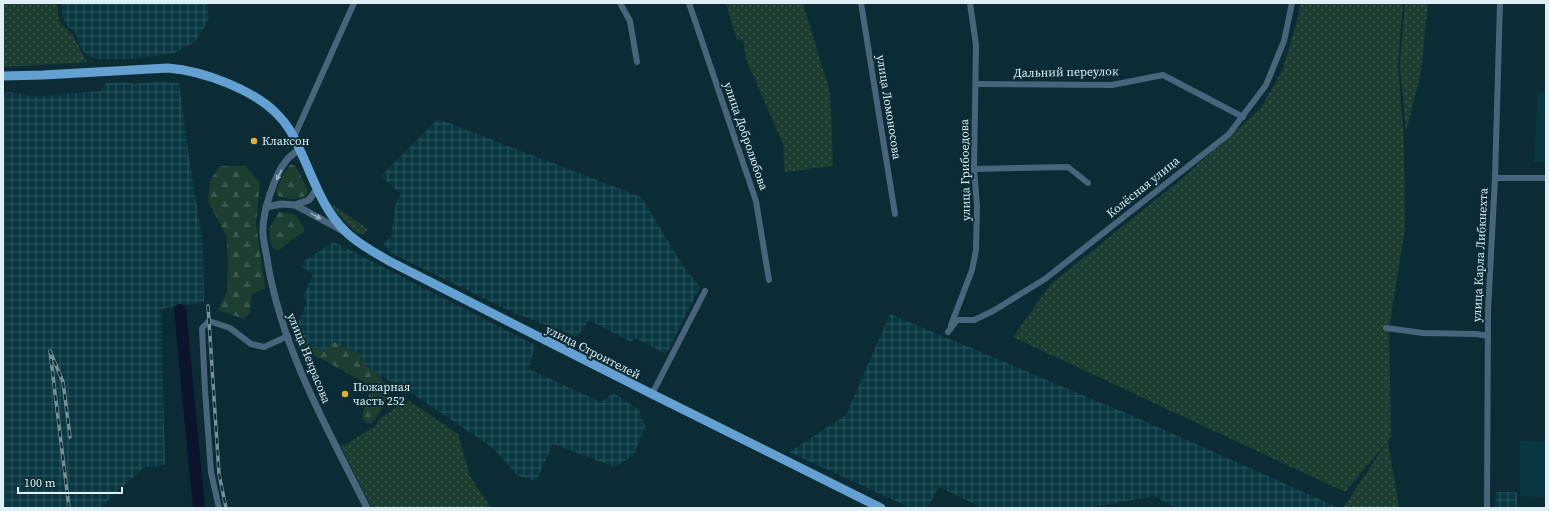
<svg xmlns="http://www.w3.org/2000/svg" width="1549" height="511" font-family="'Source Serif 4',serif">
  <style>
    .built { fill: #093843 }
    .industrial { fill: url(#industrial-grid) }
    .green { fill: url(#green-dots) }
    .forest { fill: url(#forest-firs) }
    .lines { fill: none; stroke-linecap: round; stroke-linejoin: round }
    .river { stroke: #0c132d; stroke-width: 12 }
    .minor { stroke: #48657c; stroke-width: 6 }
    .tertiary { stroke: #48657c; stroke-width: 7 }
    .primary { stroke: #64a1d2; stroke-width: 9 }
    .rail-casing { stroke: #779097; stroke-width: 3.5 }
    .rail { stroke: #0b2c34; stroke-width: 2; stroke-dasharray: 6; stroke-linecap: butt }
    .oneway { fill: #9ab1bf }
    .poi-dot { fill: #e0b034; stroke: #0b2c34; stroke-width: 1.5 }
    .labels { text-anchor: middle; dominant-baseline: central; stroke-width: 4; stroke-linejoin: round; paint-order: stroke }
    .street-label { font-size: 12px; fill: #def0f5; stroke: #0b2c34 }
    .poi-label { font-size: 12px; fill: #def0f5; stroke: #0b2c34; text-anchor: start }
  </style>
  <defs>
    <pattern id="industrial-grid" width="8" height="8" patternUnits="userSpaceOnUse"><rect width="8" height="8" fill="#093843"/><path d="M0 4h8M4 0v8" fill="none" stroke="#2c555f"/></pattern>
    <pattern id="green-dots" width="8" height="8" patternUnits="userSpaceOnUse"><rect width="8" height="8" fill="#1d3e31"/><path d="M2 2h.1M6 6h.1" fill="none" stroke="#3d5a4f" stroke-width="1.8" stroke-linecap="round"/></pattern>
    <pattern id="forest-firs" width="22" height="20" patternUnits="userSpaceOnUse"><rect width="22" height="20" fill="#1d3e31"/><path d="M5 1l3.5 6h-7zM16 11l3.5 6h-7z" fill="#3d5a4f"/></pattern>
  </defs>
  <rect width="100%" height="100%" fill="#0b2c34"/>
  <g class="built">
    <polygon points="1538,92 1546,93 1546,162 1534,162"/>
    <polygon points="1520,441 1546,442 1546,497 1520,496"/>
  </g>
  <g class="industrial">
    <polygon points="61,3 207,3 209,19 195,42 174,53 129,59 96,59 87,55 80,47 76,33 68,27 63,18"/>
    <polygon points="160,81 179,83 188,151 203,245 204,302 161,309 165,465 144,467 100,508 3,508 3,93 9,92 36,97 101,91 106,83 123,82 134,84"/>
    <polygon points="438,119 641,197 683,266 700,287 666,354 635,338 631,342 589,320 577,337 512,312 391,253 383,243 391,237 396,202 401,194 381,176"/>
    <polygon points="334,242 535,345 529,369 600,402 614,393 639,410 645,426 634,455 615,467 553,444 536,481 518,476 493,448 413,394 372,371 361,362 325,350 313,348 306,343 306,335 296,330 307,301 303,297 313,274 302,267 304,261"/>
    <polygon points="890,314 1142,420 1337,507 1176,508 1154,496 1089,508 983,508 939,487 927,508 911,508 789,452 846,415"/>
    <polygon points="1496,492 1517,492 1517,508 1495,508"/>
  </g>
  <g class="green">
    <polygon points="3,3 57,3 59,21 72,34 87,62 3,67"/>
    <polygon points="726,3 803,3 830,93 833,166 785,172 783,144 746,59 743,39 737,40"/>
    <polygon points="1300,3 1403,3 1398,65 1404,142 1405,228 1389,329 1391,436 1388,441 1399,508 1343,508 1387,442 1345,492 1013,337 1051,284 1184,177 1261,108 1283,69 1298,17"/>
    <polygon points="1405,3 1428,3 1421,72 1406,131 1400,65"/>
    <polygon points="333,205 368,229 364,234 356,233 333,209"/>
    <polygon points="409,401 458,434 470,476 491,508 372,508 341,447 374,427 380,419 398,406"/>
  </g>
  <g class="forest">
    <path d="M290,165H295L307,188L308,193C299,202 289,199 278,196L276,191L282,177Z"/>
    <polygon points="220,166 245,166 260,183 256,224 265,288 252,294 250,312 244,319 218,310 227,292 228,259 226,235 208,201 210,181"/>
    <polygon points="279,212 296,215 305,230 278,251 272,247 269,229"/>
    <path d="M299,334L306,335V343L313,348L325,350L334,342L360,354L361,362C366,366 371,369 376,373C396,390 384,408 371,424L364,422L362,415L372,387L324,360L307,353L297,346Z"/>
  </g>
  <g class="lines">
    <polyline class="river" points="180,310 199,508"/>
    <g class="minor">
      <polyline points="620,3 630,21 637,62"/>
      <polyline points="689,3 756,201 769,280"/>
      <polyline points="861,3 895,214"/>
      <polyline points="976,84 1112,85 1163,75 1243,117"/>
      <polyline points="294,137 354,3"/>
      <polyline points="974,169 1068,167 1088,183"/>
      <polyline points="1495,178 1546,178"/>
      <polyline points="951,325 972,270 976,250 977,206 974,169 976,45 970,3"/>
      <polyline points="1386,328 1423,333 1476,334 1488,336"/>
      <polyline points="948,332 957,320 974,320 993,311 1045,279 1229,134 1266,85 1284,41 1292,3"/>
      <polyline points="652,394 705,291"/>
      <polyline points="219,508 211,472 205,390 202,328 209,321 230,328 251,344 264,347 288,336"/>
      <polyline points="1487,508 1488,311 1495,178 1500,3"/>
    </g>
    <g class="tertiary">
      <path d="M300,149C295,153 289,156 286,161C275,174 263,211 263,229C262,240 267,253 268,265C283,351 328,430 367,508"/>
      <polyline points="295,205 309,200 317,189"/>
      <polyline points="266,207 281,204 295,205 343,231"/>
    </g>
    <path class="primary" d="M3,76L43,75L168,68C203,71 253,89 278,115C287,124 294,136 299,148C313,177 322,209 346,232C358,244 374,252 389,261L652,394L881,508"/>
    <defs>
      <g id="rail">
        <polyline points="208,306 219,474 226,508"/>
        <polyline points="69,508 50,351 63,382 70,437"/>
      </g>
    </defs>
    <use href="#rail" class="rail-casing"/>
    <use href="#rail" class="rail"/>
  </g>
  <defs><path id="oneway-solid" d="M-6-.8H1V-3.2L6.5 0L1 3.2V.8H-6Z"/></defs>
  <g class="oneway">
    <use href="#oneway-solid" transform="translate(279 175) rotate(117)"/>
    <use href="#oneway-solid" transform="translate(316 216) rotate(29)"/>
  </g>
  <g class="poi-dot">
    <circle cx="254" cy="141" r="4"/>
    <circle cx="345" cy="394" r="4"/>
  </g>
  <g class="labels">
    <g class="street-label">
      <text transform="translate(1066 72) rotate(-1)">Дальний переулок</text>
      <text transform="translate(889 107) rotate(81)">улица Ломоносова</text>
      <text transform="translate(746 136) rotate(71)">улица Добролюбова</text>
      <text transform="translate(965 170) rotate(-91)">улица Грибоедова</text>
      <text transform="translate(1143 187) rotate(-39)">Колёсная улица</text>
      <text transform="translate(1480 255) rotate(-87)">улица Карла Либкнехта</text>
      <text transform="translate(593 352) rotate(27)">улица Строителей</text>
      <text transform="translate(309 358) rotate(68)">улица Некрасова</text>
    </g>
    <g class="poi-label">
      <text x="262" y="141">Клаксон</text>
      <text x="353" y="387">Пожарная<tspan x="353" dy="14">часть 252</tspan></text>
    </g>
  </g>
  <rect width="1549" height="511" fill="none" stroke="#def0f5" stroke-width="8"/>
  <path d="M18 487v6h104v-6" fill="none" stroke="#def0f5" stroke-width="2"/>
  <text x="24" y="487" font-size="12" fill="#def0f5" stroke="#0b2c34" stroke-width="3" paint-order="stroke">100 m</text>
</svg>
